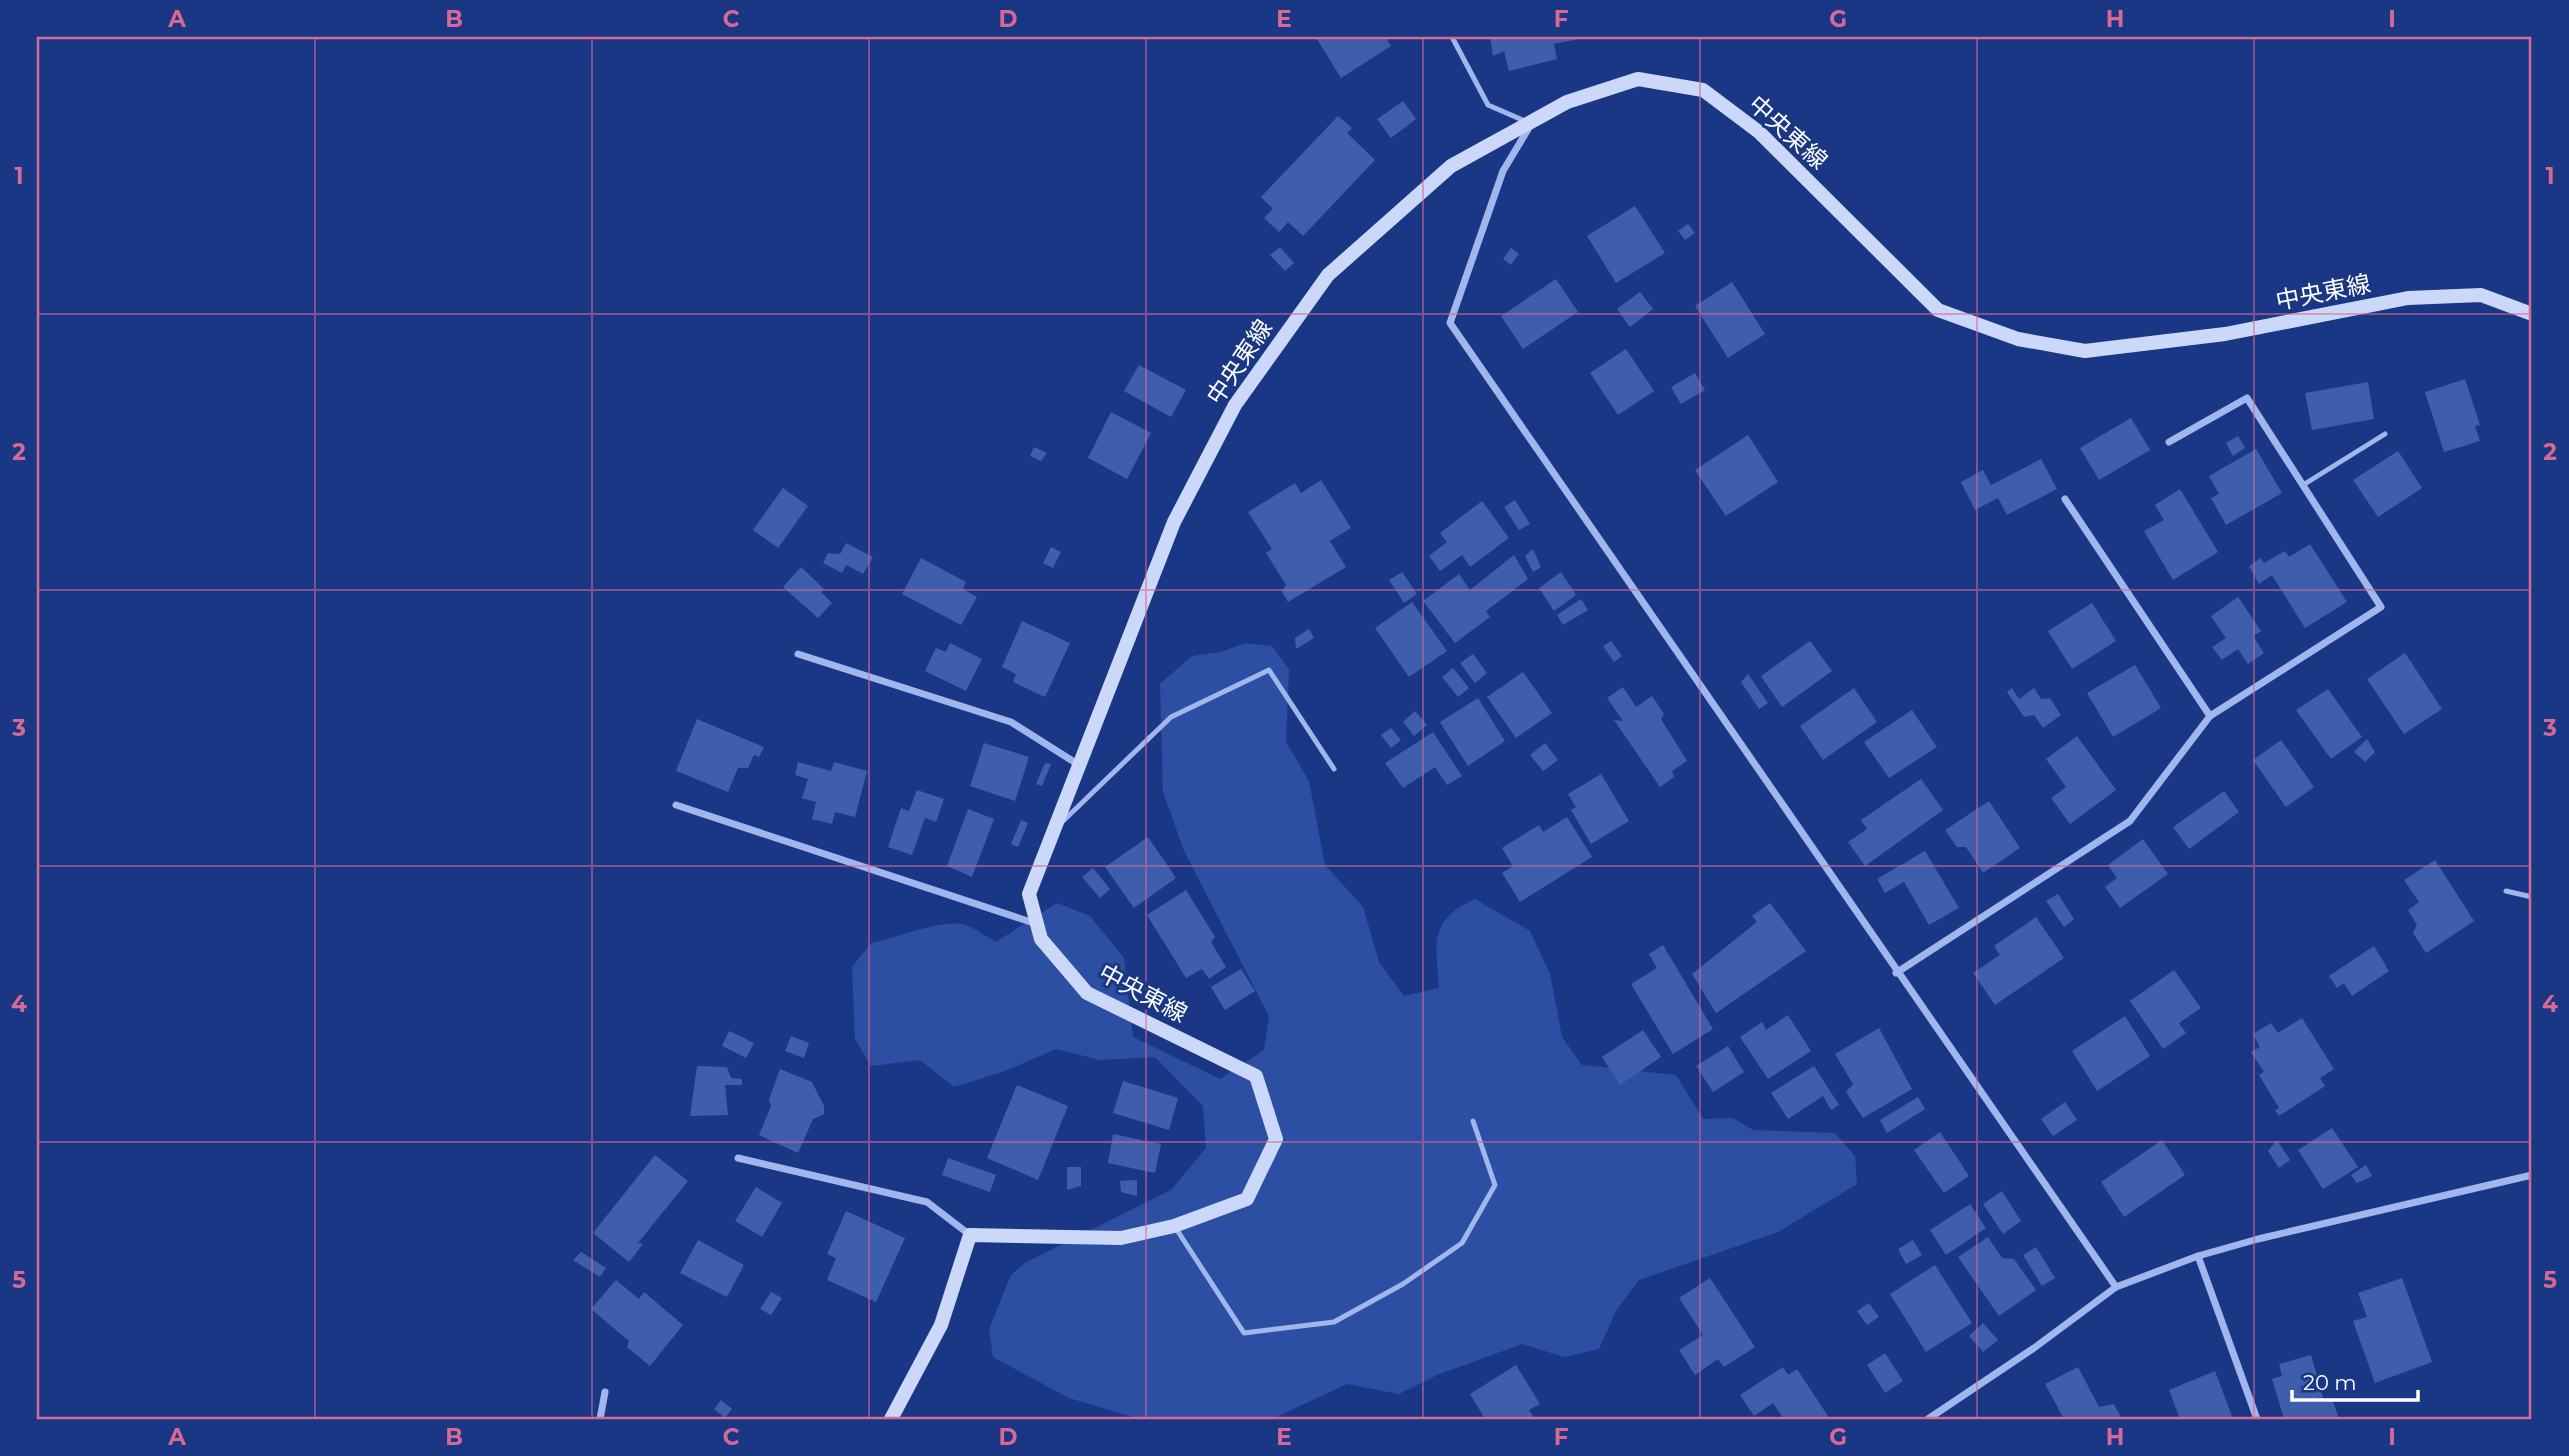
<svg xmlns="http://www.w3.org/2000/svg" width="2569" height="1456" font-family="Montserrat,'Noto Sans JP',sans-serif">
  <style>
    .green { fill: #2d4fa3 }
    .building { fill: #3e5eac }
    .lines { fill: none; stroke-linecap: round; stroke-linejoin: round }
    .lane { stroke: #a0b6ec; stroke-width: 5 }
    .street { stroke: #a0b6ec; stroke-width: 7 }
    .secondary { stroke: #ccd8f9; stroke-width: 14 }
    .grid { fill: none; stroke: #d76994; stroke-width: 2; stroke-opacity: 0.55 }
    .labels { text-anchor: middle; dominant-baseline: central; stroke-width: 6; stroke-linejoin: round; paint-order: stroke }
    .street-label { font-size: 24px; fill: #fff; stroke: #1a3785 }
    .neatline { fill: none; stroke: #d76994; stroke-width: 2.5 }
    .grid-label { font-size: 23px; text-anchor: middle; font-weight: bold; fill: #d76994 }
  </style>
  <rect width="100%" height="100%" fill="#1a3785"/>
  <path class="green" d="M1245,643L1272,646L1289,669L1286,742L1309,781L1325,865L1363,907L1379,962L1404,996L1439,988C1436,944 1428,920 1475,899L1530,931L1550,974L1562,1037L1582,1065L1676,1075L1703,1119L1733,1118L1753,1130L1835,1133L1855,1156L1857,1184L1778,1232L1639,1280L1616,1311L1599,1349L1564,1357L1522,1344L1437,1375L1399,1394L1347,1384L1272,1419H1140L1069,1398L993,1357L989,1329L1011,1275L1025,1263L1171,1190L1206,1148L1203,1106L1155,1057L1100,1060L1056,1049L1005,1071L954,1087L920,1060L871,1066L855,1039L852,967L871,943C897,938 937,920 962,924C973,926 986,937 996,942L1057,903L1090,916L1124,958L1133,1037L1220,1079L1264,1050L1269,1016L1184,851L1163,792L1160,684L1192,656L1221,652Z"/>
  <g class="building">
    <polygon points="1321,37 1385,37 1391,46 1341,78 1317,39"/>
    <polygon points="1490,37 1584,37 1584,38 1554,44 1557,59 1509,71 1504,51 1493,56"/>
    <polygon points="1403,101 1416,119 1391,138 1377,119"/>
    <polygon points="1338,116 1352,128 1347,133 1375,160 1303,236 1288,222 1279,232 1264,218 1273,209 1261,197"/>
    <polygon points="1635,206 1665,253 1616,283 1587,236"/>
    <polygon points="1688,224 1695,233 1685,240 1678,231"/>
    <polygon points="1280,247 1294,263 1285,271 1270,255"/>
    <polygon points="1511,248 1519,254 1511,265 1503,259"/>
    <polygon points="1556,279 1578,312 1523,349 1501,316"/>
    <polygon points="1732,282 1765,334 1728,358 1695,306"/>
    <polygon points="1640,292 1653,309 1630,327 1617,309"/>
    <polygon points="1626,349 1654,391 1618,415 1590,373"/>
    <polygon points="1139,365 1186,390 1171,417 1124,391"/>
    <polygon points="1695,373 1705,390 1681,404 1671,387"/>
    <polygon points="2465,379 2480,425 2475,426 2480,441 2444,452 2425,392"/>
    <polygon points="2368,382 2374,419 2312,430 2305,393"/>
    <polygon points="1111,412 1151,433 1127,479 1088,458"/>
    <polygon points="2131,418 2150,450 2099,480 2080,448"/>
    <polygon points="1748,435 1778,482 1726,516 1695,470"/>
    <polygon points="2238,436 2245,448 2233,456 2226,443"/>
    <polygon points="1034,447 1047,453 1041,461 1030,456"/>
    <polygon points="2256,449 2282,493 2226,525 2211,498 2219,494 2209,476"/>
    <polygon points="2398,451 2422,488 2378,517 2353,480"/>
    <polygon points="2041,459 2057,489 2007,515 1998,498 1975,510 1961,482 1983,470 1991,485"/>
    <polygon points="1321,480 1351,528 1330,541 1346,567 1288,602 1282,592 1286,585 1266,553 1272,549 1248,512 1295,483 1301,493"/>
    <polygon points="783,488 808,506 778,548 753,530"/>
    <polygon points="2180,489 2218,552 2173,580 2144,531 2164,520 2155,505"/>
    <polygon points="1515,500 1530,524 1519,530 1504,507"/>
    <polygon points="1482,501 1509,538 1470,567 1462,555 1440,571 1429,556 1447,542 1440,533"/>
    <polygon points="846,543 873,557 863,574 846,565 842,573 823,563 828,553 840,554"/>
    <polygon points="2310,544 2347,602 2305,628 2272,575 2259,584 2249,566 2261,558 2264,563 2285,551 2289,557"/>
    <polygon points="1051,547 1061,552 1053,568 1043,563"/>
    <polygon points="1533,549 1541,567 1533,572 1525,556"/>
    <polygon points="1514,555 1528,579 1486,611 1490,617 1455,643 1423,601 1459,574 1470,590"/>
    <polygon points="921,558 966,582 963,589 977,597 961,625 902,594"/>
    <polygon points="801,567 824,589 821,592 832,603 818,618 783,587"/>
    <polygon points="1402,572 1417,594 1404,603 1389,580"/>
    <polygon points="1561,572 1576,595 1554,611 1539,588"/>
    <polygon points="2238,597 2261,631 2253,636 2264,653 2248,664 2238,649 2222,660 2212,647 2226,638 2211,616"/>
    <polygon points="1581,599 1588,610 1563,625 1557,615"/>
    <polygon points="1412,602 1447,651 1409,677 1375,628"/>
    <polygon points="2092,603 2116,641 2072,669 2048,631"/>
    <polygon points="1022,621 1070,643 1045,697 1013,682 1016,674 1002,667"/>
    <polygon points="1309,629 1314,638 1296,649 1295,638"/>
    <polygon points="1611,641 1622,656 1614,662 1603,646"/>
    <polygon points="1810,641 1832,671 1782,707 1761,676"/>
    <polygon points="950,643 982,659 966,691 925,671 936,648 946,652"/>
    <polygon points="2405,653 2442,709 2404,734 2367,679"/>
    <polygon points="1473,654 1487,673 1475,683 1460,663"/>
    <polygon points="2135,665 2161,708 2113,737 2087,693"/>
    <polygon points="1453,668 1469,688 1458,697 1442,677"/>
    <polygon points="1523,672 1552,713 1516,738 1487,697"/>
    <polygon points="1748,674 1768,703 1759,709 1741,682"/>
    <polygon points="1623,687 1636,707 1652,696 1664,714 1661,719 1687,761 1672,771 1674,777 1660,787 1614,720 1623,721 1607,698"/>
    <polygon points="1854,688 1877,722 1823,760 1800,726"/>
    <polygon points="2012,688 2019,699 2034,688 2041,699 2050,698 2061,715 2043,728 2034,715 2024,717 2007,692"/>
    <polygon points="2328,689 2362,737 2331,759 2296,710"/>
    <polygon points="1478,698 1505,741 1468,766 1440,722"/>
    <polygon points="1912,710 1937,747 1889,778 1864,742"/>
    <polygon points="1415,711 1427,725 1414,736 1403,722"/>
    <polygon points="697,719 764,747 759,757 754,755 748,768 738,768 728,792 676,771"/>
    <polygon points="1391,728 1401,740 1391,748 1381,735"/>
    <polygon points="1433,732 1462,776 1447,785 1435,767 1403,788 1385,763"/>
    <polygon points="2077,736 2116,790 2070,824 2051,798 2066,787 2046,759"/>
    <polygon points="2367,739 2375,752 2365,762 2354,752"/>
    <polygon points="2281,740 2314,787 2286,807 2253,760"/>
    <polygon points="984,743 1029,757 1015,801 970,786"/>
    <polygon points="1545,743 1558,760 1543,771 1530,755"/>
    <polygon points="798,762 831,771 834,762 867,771 855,817 835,812 832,824 812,819 816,802 802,798 808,779 795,775"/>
    <polygon points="1045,763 1051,764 1042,786 1036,784"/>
    <polygon points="1601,774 1629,821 1591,844 1571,810 1576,807 1568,794"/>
    <polygon points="1921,779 1943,810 1865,866 1848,842 1867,829 1861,820"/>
    <polygon points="917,790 944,799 936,822 925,818 912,855 888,847 901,808 909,811"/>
    <polygon points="2224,791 2239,812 2189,849 2173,827"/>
    <polygon points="1989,801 2020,848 1983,873 1966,847 1957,847 1945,830"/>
    <polygon points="968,809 994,819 972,877 947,866"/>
    <polygon points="1567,817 1592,857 1520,902 1502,873 1513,866 1502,848 1539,825 1543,832"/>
    <polygon points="1021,820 1028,823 1018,847 1011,844"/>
    <polygon points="1148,837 1176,878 1134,908 1105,867"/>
    <polygon points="2143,839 2168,874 2120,908 2105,887 2117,878 2108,865"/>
    <polygon points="1925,851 1959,908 1929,925 1904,882 1885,893 1877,879"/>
    <polygon points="2435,860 2474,921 2426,953 2413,933 2417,925 2408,910 2419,902 2404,880"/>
    <polygon points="1093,868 1110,889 1100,898 1082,877"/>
    <polygon points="1186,890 1215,937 1211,942 1226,967 1209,979 1202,969 1186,978 1147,915"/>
    <polygon points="2058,894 2074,919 2064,927 2046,901"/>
    <polygon points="1770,903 1806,951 1716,1013 1692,974 1757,922 1752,916"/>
    <polygon points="2036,917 2064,958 1995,1005 1973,973 2000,955 1994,946"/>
    <polygon points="1663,945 1713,1029 1673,1054 1631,984 1657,968 1649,954"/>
    <polygon points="2374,946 2389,971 2352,996 2344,983 2337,988 2329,976"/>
    <polygon points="1241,969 1255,991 1225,1010 1211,987"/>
    <polygon points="2174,970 2201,1008 2179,1023 2186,1033 2163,1049 2130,1001"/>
    <polygon points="1788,1015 1811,1051 1768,1079 1740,1037 1762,1022 1766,1030"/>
    <polygon points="2125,1016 2150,1056 2097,1091 2072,1051"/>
    <polygon points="2302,1018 2334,1069 2320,1078 2325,1086 2279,1116 2275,1110 2279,1108 2259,1075 2264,1072 2251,1052 2260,1047 2253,1034 2271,1023 2278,1033"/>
    <polygon points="1879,1028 1912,1089 1863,1118 1846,1092 1853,1084 1835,1054"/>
    <polygon points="1643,1030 1661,1057 1620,1085 1602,1057"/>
    <polygon points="729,1031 754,1043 746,1058 722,1046"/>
    <polygon points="791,1036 809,1043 804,1058 785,1051"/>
    <polygon points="1728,1046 1744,1072 1713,1092 1696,1066"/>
    <polygon points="697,1066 727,1067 731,1078 742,1079 742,1085 725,1085 728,1115 690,1116"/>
    <polygon points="1814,1066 1839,1105 1831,1110 1823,1096 1788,1119 1771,1093"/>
    <polygon points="780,1069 812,1082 824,1106 824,1114 813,1119 798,1153 759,1135 771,1106 769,1099"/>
    <polygon points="1123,1081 1178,1098 1169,1130 1113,1113"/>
    <polygon points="1017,1085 1068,1106 1038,1180 987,1158"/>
    <polygon points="1918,1097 1925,1109 1887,1133 1880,1120"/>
    <polygon points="2065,1102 2077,1120 2053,1136 2041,1119"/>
    <polygon points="2332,1128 2358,1167 2323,1189 2298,1150"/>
    <polygon points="1940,1132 1969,1176 1944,1193 1914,1150"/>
    <polygon points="1113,1134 1161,1144 1155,1173 1108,1163"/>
    <polygon points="2162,1140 2185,1175 2124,1217 2101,1182"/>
    <polygon points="2277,1140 2290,1160 2279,1168 2268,1151"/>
    <polygon points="655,1155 688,1181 638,1243 643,1244 629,1262 593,1233"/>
    <polygon points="948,1158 996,1175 990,1192 942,1175"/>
    <polygon points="2366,1165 2372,1176 2357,1183 2351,1175"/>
    <polygon points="1067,1167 1081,1167 1081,1186 1067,1190"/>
    <polygon points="1137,1180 1137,1196 1121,1192 1120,1181"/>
    <polygon points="756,1187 782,1203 762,1237 735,1221"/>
    <polygon points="2002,1191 2021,1221 2003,1234 1983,1204"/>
    <polygon points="1970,1204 1986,1228 1946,1255 1930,1230"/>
    <polygon points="846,1211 905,1238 876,1302 827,1280 836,1258 827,1254"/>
    <polygon points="1988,1237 2002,1258 2014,1259 2036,1290 1999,1316 1958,1257"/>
    <polygon points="698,1240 744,1265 727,1297 680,1273"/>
    <polygon points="1913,1240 1922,1255 1906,1264 1898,1249"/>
    <polygon points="2036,1247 2055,1278 2042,1286 2023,1255"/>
    <polygon points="581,1252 606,1268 600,1277 573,1260"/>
    <polygon points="1935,1265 1972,1323 1926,1352 1890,1294"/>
    <polygon points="1710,1278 1755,1347 1724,1367 1718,1359 1695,1375 1679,1350 1703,1335 1679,1298"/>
    <polygon points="2402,1278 2432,1362 2375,1383 2353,1321 2367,1317 2358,1293"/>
    <polygon points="616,1280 639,1299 644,1292 683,1325 650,1366 627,1347 629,1341 591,1309"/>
    <polygon points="771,1292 782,1298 771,1315 760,1309"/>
    <polygon points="1869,1303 1879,1317 1867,1325 1857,1311"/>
    <polygon points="1983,1323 1998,1340 1983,1352 1969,1336"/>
    <polygon points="1885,1353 1903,1381 1885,1393 1867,1365"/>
    <polygon points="2311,1355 2324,1401 2333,1401 2339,1419 2284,1419 2272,1379 2282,1376 2279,1364"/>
    <polygon points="1516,1365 1540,1404 1529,1410 1535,1419 1485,1419 1470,1394"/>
    <polygon points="1783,1367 1788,1375 1797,1369 1830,1419 1784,1419 1773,1403 1754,1416 1740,1395"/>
    <polygon points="2078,1367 2099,1407 2114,1404 2122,1419 2064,1419 2045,1384"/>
    <polygon points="2215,1371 2233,1419 2180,1419 2169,1390"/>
    <polygon points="721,1400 732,1409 725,1418 714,1409"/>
  </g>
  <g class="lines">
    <g class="lane">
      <polyline points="1452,37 1488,105 1527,122"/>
      <polyline points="2303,485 2385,434"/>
      <polyline points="1062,822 1171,717 1269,670 1334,769"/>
      <polyline points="2506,891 2532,897"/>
      <polyline points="1175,1227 1244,1333 1334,1322 1403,1284 1462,1243 1495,1185 1473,1121"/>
    </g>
    <g class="street">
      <polyline points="1530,126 1503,171 1450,323 2116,1287"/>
      <polyline points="2065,499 2210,716"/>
      <polyline points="798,654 1011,722 1079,765"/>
      <polyline points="676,805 1037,924"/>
      <polyline points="1896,973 2130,821 2210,716 2381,607 2247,398 2169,442"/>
      <polyline points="738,1158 927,1202 970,1235"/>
      <polyline points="2198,1256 2257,1419"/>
      <polyline points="600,1419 605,1392"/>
      <polyline points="1928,1419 2034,1348 2116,1287 2198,1256 2258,1239 2532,1175"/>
    </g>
    <polyline class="secondary" points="891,1419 941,1325 970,1235 1121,1238 1174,1226 1247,1199 1276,1139 1256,1076 1087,993 1041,939 1029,894 1174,522 1235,405 1328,275 1451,166 1567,102 1638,79 1703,90 1759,132 1938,310 2018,339 2085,351 2225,334 2408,298 2481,295 2532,314"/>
  </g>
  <path class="grid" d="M315,37V1419M592,37V1419M869,37V1419M1146,37V1419M1423,37V1419M1700,37V1419M1977,37V1419M2254,37V1419M37,314H2532M37,590H2532M37,866H2532M37,1142H2532"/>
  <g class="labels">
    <g class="street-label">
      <text transform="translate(1788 132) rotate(42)">中央東線</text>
      <text transform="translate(2323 292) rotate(-11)">中央東線</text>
      <text transform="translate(1239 362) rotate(-56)">中央東線</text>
      <text transform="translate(1143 993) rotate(28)">中央東線</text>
    </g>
  </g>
  <rect width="2569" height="1456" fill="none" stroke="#1a3785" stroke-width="77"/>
  <path d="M2292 1390v10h126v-10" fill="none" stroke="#ffffff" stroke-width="3.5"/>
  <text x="2303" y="1390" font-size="21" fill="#ffffff" stroke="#1a3785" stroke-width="5" paint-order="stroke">20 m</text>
  <rect x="38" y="38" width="2492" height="1380" class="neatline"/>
  <g class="grid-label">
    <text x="177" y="27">A</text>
    <text x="454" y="27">B</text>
    <text x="731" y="27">C</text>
    <text x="1008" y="27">D</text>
    <text x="1284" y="27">E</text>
    <text x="1561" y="27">F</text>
    <text x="1838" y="27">G</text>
    <text x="2115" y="27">H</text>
    <text x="2392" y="27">I</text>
    <text x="19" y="184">1</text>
    <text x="2550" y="184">1</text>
    <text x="19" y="460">2</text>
    <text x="2550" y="460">2</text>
    <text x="19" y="736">3</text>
    <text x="2550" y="736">3</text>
    <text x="19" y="1012">4</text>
    <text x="2550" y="1012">4</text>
    <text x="19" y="1288">5</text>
    <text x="2550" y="1288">5</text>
    <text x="177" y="1445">A</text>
    <text x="454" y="1445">B</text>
    <text x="731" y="1445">C</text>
    <text x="1008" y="1445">D</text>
    <text x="1284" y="1445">E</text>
    <text x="1561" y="1445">F</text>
    <text x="1838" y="1445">G</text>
    <text x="2115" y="1445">H</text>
    <text x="2392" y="1445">I</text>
  </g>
</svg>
